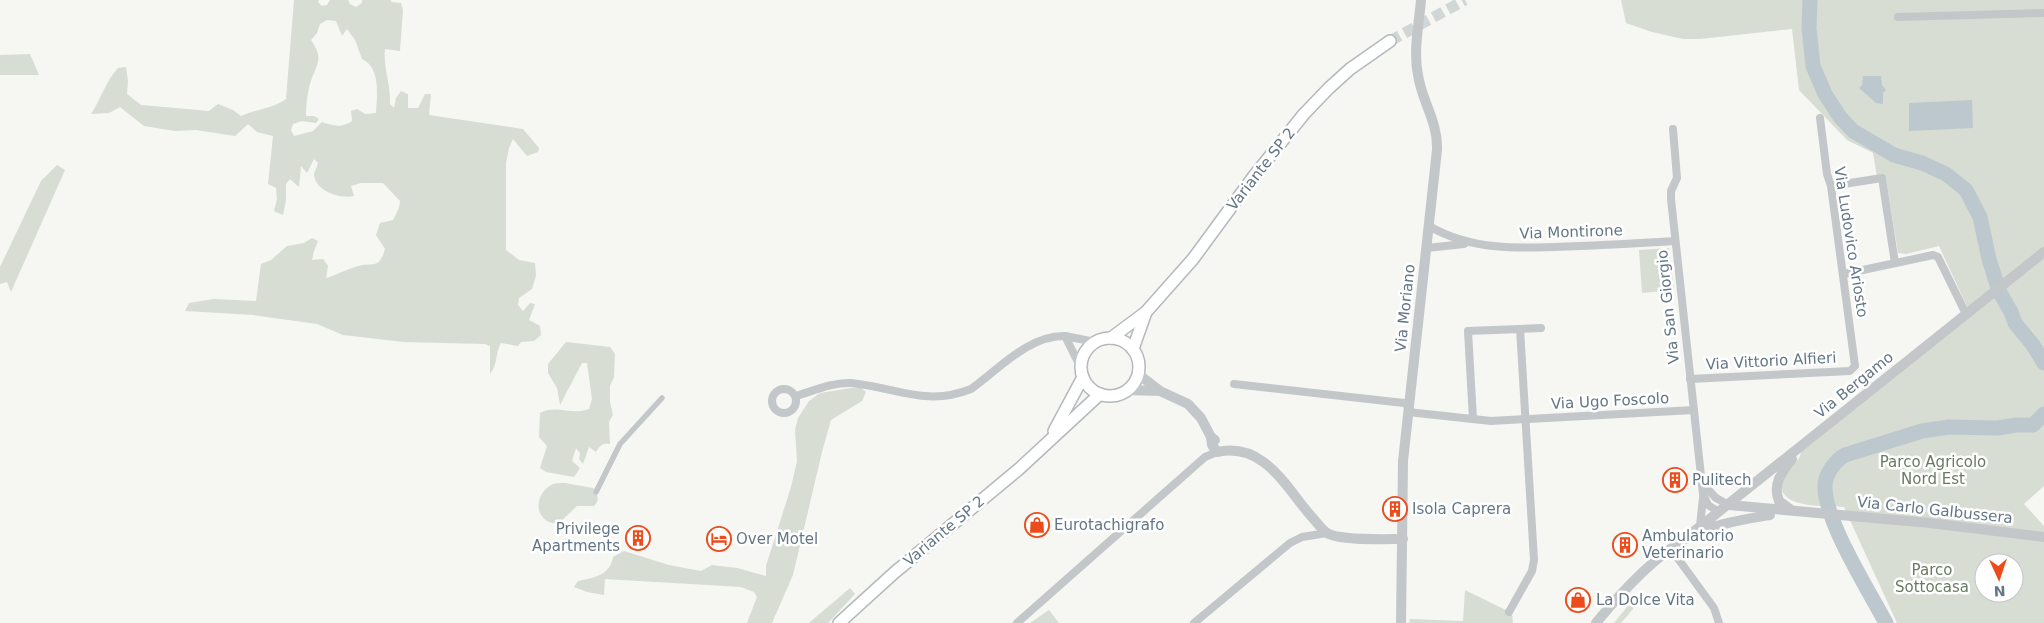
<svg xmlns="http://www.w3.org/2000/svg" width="2044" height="623" font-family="'DejaVu Sans',sans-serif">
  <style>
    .green { fill: #d7ddd3; fill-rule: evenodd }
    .water { fill: #bcc8cd }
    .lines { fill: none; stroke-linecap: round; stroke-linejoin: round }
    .river { stroke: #bcc8cd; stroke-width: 15 }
    .secondary-tunnel { stroke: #d1d6d7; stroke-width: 11; stroke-dasharray: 11 5.5; stroke-linecap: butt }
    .secondary-casing { stroke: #b3b9bd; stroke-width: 14 }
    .pedestrian { stroke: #c3c7ca; stroke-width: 5.5 }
    .minor { stroke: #c3c7ca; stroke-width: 8 }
    .tertiary { stroke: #c3c7ca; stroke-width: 10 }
    .secondary { stroke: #fff; stroke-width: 11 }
    .labels { text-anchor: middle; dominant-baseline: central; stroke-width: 5; stroke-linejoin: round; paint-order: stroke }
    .street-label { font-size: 15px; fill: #637685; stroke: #fff }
    .park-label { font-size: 15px; fill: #687b62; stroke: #fff }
    .poi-label { font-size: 15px; fill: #637685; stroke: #fff; text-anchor: start }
  </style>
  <rect width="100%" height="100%" fill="#f6f6f2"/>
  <g class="green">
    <path d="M294,0H319L318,2L322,6L327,5L330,0H348L350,4L356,7L362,3V0H391V2L401,3L403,10L400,51L385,49C383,67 391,85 390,104L394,108L396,98L401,91L408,94V108H418L425,94H431L429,115L523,129L539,148L538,152L527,156L513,139L509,148L506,163V250L519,260L535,263L536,276L532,289L519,298L518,305L523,311L530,303L535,304L529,320L540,326L541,335L534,341L521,342L518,346L501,343C495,353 498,365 490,374V346L485,344L404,342L343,335L317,324L253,315L185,311L189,303L214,299L256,301L261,264L271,260L287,246L304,243L312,238L318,241L314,251L312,260L323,259L328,266L326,278C337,275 347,269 358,266C373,262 379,270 385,249L376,235L380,223L393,220L399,208L400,201L383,183H361L351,186L354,196C341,199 316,192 314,175C314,172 317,167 318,163L314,159L307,173L301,166L299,187L290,179L286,184V200L283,215L274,211L277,199L276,188L268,184L273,136L257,132L248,124L235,136L196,130L175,131L144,126L120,107L109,113L91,114C101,99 106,81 118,68L126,67L128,81L127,94L141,105L209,111L218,104L233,110L241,116C256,109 272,109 286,99ZM327,20L336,21L342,36L347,29L355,40L362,59C381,68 377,95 376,113L365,114L357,109L351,111L352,121C342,128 333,126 322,122L313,131L294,136L291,130L293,124L302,121L316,123L319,119L314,116H306C306,105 307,95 310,84C316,64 325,60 311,40L317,33L320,24Z"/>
    <path d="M1621,0H2044V486L2024,504L2044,526V623H1897L1844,507C1824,506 1766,509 1785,473C1789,465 1800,462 1801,452L1971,315L1939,246L1906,254L1898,253L1886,178L1877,177L1873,153L1847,140L1799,90L1792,29L1700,39H1683L1652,32L1626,23ZM1984,563H2014V593H1984Z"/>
    <polygon points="30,54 39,75 0,75 0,55"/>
    <polygon points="57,165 65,170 11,292 7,282 0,284 0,267 41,181"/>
    <polygon points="1669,248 1674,290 1642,293 1639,250"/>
    <path d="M566,342L610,347L615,354L614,377L610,386V402L613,415L609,422L610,444C602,442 600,446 596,452L589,447L583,464L579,459L580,453L576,448L572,461L580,468L574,477L546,472L540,468L547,446L539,437L540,413C557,404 572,416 589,409L592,399L587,363H582L560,405L557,388L548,373V364Z"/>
    <path d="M851,388H861L866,392L862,401L831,420L822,452L793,575L772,623H747L757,597L754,592L741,587L605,579L604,595L587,592L574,587L578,581C594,578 610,575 613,557L624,551L669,565L701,571L712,565L737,568L766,576V566L791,487L797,461L795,430L798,418L809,401L820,393Z"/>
    <path d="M565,483L593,488C598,494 600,500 594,506H577L558,524C532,522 534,493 553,484C556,483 561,483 565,483Z"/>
    <polygon points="850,588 855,594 828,623 809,623"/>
    <polygon points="1465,590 1512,613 1513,623 1409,623 1410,619 1463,621"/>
    <polygon points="1635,597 1633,609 1621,623 1614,623"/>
    <polygon points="1049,610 1059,623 1030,623"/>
  </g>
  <g class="water">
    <polygon points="1863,76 1881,76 1882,85 1886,90 1883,93 1883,104 1876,103 1859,88 1862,85"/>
    <polygon points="1972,100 1973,128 1909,131 1909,103"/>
  </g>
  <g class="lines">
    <g class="river">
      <polyline points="1810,0 1809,28 1813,66 1825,94 1840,117 1853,131 1894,155 1922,163 1946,174 1966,190 1980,217 1989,259 1999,291 2011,312 2015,323 2033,345 2044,363"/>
      <path d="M1886,623C1869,591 1824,520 1825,486C1825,474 1835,461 1845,455L1922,431L1949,427L1997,428L2017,425H2033L2044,414"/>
    </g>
    <polyline class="secondary-tunnel" points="1390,41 1465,0"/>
    <defs>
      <g id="secondary">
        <polyline points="1111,338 1146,312 1193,259 1254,176 1304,114 1329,88 1350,69 1390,41"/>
        <circle cx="1110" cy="367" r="29"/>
        <polyline points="1133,349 1146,312"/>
        <polyline points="1054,431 1083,377"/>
        <polyline points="839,623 894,573 1019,469 1100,394"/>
      </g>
    </defs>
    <use href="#secondary" class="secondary-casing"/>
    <polyline class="pedestrian" points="596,492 620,444 662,398"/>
    <g class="minor">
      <polyline points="1898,17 2044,13"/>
      <polyline points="1673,129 1677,178 1671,191 1671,199 1703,494 1708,505 1719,512"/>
      <polyline points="1831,186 1882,178 1895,263"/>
      <path d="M1429,226C1475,253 1528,248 1579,246C1611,245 1643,243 1675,241"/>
      <polyline points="1427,248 1464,244"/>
      <polyline points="1844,274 1933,255 1938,257 1966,314"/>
      <polyline points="1520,329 1541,328"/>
      <polyline points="1081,368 1065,336 1095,342"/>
      <polyline points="1690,379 1850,371 1855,366 1831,186 1827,174 1820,118"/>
      <polyline points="1234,384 1404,403 1409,406"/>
      <circle cx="784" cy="401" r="12"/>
      <path d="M796,396C813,391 833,382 851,383C895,387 926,407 971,389C999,369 1029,335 1065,336"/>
      <polyline points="1408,412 1491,421 1694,410"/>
      <polyline points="1473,419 1468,331 1520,329 1534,560 1532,571 1509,612"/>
      <polyline points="1703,484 1716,498 1729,505"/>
      <polyline points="1700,526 1703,498"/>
      <polyline points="1671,549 1714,608 1719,623"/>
      <polyline points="1017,623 1205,457 1217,452"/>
      <polyline points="1194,623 1290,543 1302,537 1327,533"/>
    </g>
    <g class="tertiary">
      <polyline points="1138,374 1160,391 1188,404 1201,418 1211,437 1215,440"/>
      <polyline points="1127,390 1160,391"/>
      <path d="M1211,437L1212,445L1217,452C1264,442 1285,486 1311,516C1316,521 1321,529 1327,533C1340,541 1386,539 1403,539"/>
      <polyline points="1729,505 1930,523 2044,537"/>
      <path d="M1790,509L1779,501C1772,484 1782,472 1792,459"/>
      <polyline points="1682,541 2044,252"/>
      <path d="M1401,623L1403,461L1437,150C1438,121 1422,102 1418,75C1413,51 1419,24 1421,0"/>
      <path d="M1596,623C1619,595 1651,560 1682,541C1708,525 1740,520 1770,515"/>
    </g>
    <use href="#secondary" class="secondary"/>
  </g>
  <defs>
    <symbol id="building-ring" viewBox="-11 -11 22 22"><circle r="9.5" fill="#fff" stroke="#ec4c1c" stroke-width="1.5"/><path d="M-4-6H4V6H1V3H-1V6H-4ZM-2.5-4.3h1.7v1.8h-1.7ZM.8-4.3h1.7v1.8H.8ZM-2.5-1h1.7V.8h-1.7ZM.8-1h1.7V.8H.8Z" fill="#ec4c1c"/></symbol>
    <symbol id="shop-ring" viewBox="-11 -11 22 22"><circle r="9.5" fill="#fff" stroke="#ec4c1c" stroke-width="1.5"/><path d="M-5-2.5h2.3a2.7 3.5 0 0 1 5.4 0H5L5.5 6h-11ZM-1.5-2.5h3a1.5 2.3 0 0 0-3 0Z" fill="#ec4c1c"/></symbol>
    <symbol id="hotel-ring" viewBox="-11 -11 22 22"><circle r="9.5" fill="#fff" stroke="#ec4c1c" stroke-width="1.5"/><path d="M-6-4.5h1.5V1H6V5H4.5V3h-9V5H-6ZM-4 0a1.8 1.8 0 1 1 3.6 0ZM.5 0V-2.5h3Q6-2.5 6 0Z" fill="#ec4c1c"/></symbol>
  </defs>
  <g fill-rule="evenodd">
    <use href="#building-ring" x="1661" y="466" width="28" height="28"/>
    <use href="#building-ring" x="1381" y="495" width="28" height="28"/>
    <use href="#shop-ring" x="1023" y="511" width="28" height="28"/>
    <use href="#building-ring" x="624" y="524" width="28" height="28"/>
    <use href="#hotel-ring" x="705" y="525" width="28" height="28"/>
    <use href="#building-ring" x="1611" y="531" width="28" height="28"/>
    <use href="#shop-ring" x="1564" y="586" width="28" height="28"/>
  </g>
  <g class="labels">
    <g class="street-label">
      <text transform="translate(1261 169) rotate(-52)">Variante SP 2</text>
      <text transform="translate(1571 232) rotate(-2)">Via Montirone</text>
      <text transform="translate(1851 242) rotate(81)">Via Ludovico Ariosto</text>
      <text transform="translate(1668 307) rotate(-96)">Via San Giorgio</text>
      <text transform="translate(1405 308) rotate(-84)">Via Moriano</text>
      <text transform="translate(1771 361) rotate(-3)">Via Vittorio Alfieri</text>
      <text transform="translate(1854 385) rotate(-39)">Via Bergamo</text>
      <text transform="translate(1610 401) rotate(-3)">Via Ugo Foscolo</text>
      <text transform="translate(1935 510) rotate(6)">Via Carlo Galbussera</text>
      <text transform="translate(944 531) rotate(-40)">Variante SP 2</text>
    </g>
    <g class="park-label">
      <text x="1933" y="462">Parco Agricolo<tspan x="1933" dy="17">Nord Est</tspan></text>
      <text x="1932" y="570">Parco<tspan x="1932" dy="17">Sottocasa</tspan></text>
    </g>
    <g class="poi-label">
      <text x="1692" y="480">Pulitech</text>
      <text x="1412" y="509">Isola Caprera</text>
      <text x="1054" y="525">Eurotachigrafo</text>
      <text x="620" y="529" text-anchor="end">Privilege<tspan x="620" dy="17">Apartments</tspan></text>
      <text x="1642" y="536">Ambulatorio<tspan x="1642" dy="17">Veterinario</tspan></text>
      <text x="736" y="539">Over Motel</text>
      <text x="1596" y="600">La Dolce Vita</text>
    </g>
  </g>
  <g transform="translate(1999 578) rotate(177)"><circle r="24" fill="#ffffff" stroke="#c1c8ce"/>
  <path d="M0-4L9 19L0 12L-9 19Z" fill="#ec4c1c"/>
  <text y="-8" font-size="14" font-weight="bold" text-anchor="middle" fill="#637685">N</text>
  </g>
</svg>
